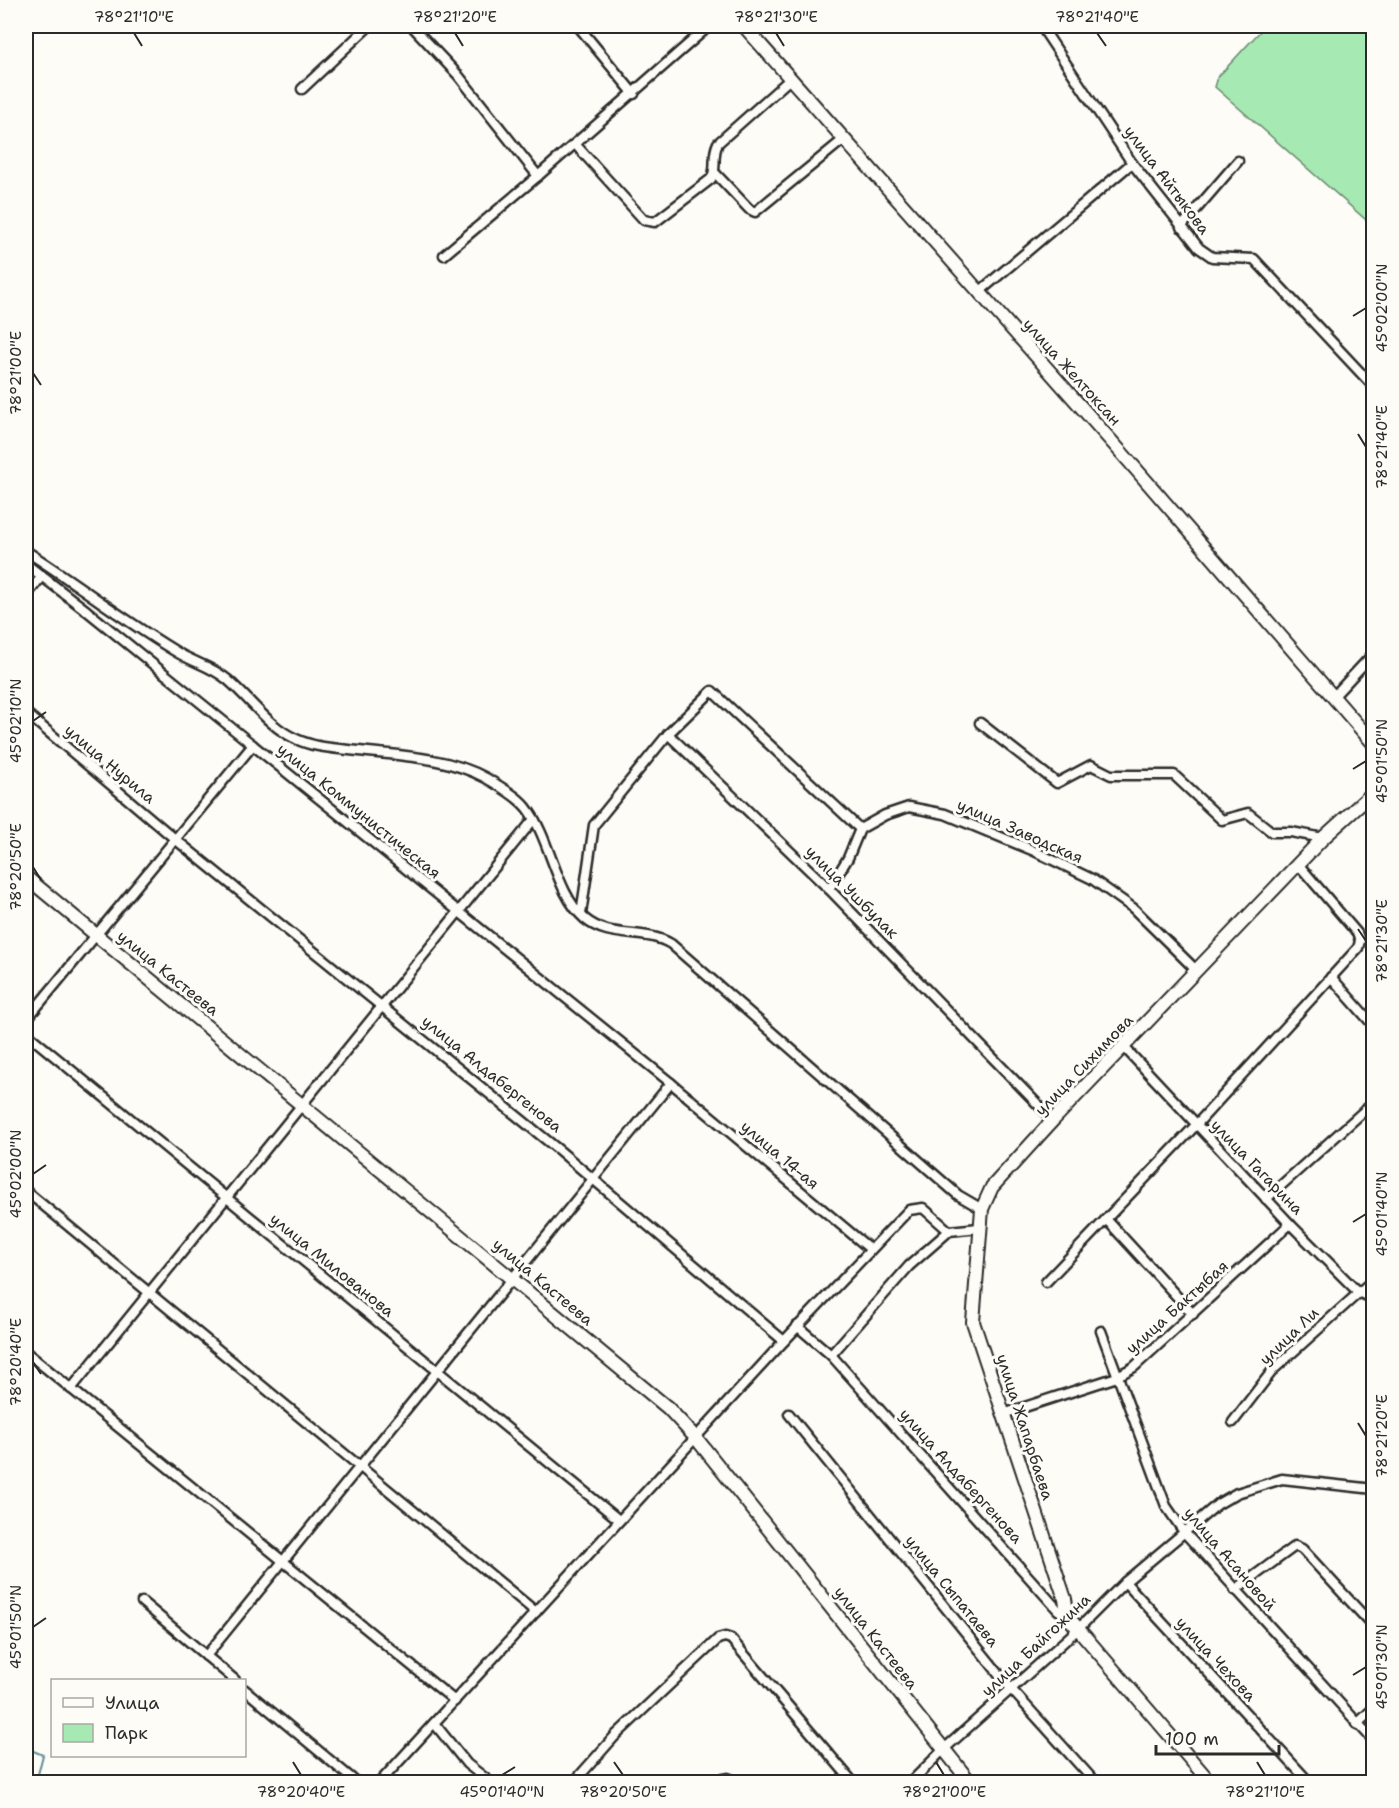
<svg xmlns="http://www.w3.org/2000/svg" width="1399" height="1808" font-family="'Shantell Sans',sans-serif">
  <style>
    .green { fill: #a7e9b3; stroke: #698a6f; stroke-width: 1.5 }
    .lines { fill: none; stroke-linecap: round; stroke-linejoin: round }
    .stream { stroke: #5f8f96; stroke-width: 2 }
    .street-casing { stroke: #2b2b2b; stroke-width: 13 }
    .secondary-casing { stroke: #2b2b2b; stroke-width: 16 }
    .street { stroke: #fdfcf7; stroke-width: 8 }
    .secondary { stroke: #fdfcf7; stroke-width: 12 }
    .ticks { fill: none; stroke: #2b2b2b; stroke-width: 2 }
    .labels { text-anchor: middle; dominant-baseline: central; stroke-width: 6; stroke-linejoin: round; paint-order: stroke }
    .street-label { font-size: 16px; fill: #2b2b2b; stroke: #fdfcf7 }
    .neatline { fill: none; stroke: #2b2b2b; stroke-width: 2 }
    .ticks-label { font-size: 15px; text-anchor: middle; fill: #2b2b2b }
  </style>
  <rect width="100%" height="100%" fill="#fdfcf7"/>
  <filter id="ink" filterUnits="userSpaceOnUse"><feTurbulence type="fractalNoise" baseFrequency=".0167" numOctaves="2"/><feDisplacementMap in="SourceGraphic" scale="12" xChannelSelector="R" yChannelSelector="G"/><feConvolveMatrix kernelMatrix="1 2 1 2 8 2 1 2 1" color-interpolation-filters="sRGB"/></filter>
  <g filter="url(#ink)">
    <polygon class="green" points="1265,26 1373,26 1373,226 1215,87 1218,77"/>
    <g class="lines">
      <polyline class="stream" points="26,1748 43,1755 36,1782"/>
      <defs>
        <g id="street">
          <polyline points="412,26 458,75 538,176"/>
          <polyline points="578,26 634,94"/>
          <polyline points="1041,26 1132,163 1199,248 1212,257 1254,259 1374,387"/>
          <polyline points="302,89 369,26"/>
          <path d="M575,144L644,220L655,222L711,179C718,168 711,157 718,143L790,79"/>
          <polyline points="715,173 749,209 755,212 844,139"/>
          <polyline points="1181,227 1238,161"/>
          <polyline points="444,255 538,176 709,26"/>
          <polyline points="979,292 1132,163"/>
          <path d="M26,551C78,584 127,623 180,654C196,663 214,668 228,680C250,699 269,727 296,739C313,747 331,748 349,750C393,755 446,756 486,778C499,786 516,795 526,807C551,838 555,893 585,919C610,940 644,928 671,944L958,1195L982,1209"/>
          <polyline points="26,564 87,611 671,1083 870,1249"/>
          <polyline points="26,596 42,576"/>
          <polyline points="1333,697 1374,653"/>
          <polyline points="26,713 175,839 560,1151 784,1341"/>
          <polyline points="980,723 1057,783 1091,765 1111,775 1174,775 1222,820 1248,813 1272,832 1291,832 1323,838"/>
          <polyline points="829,889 848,858 860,829"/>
          <polyline points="581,914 594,825 668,734"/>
          <polyline points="1331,977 1374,1026"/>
          <polyline points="26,1020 253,745"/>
          <polyline points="26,1033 619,1520"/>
          <polyline points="1124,1047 1290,1224 1358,1292 1374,1299"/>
          <polyline points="1053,1120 829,889 668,734 712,691 860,829 885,815 909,807 945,814 1032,850 1092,879 1133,908 1196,970"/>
          <polyline points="26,1191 536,1612"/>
          <polyline points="1266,1199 1374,1102"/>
          <polyline points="1106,1219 1193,1314"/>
          <polyline points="1046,1282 1196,1125 1358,948 1360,941 1357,933 1298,864"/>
          <polyline points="797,1326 831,1355 1058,1610 1068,1617"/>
          <polyline points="1101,1331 1166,1506 1184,1532 1374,1741"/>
          <polyline points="26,1352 455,1701"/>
          <polyline points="831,1355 909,1266 949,1231 979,1228"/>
          <polyline points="71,1389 534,819"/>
          <polyline points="789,1414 1012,1690 1095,1782"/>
          <polyline points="1003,1414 1114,1378 1134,1367 1290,1224"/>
          <polyline points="1233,1422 1273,1370 1374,1279"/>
          <polyline points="1125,1582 1309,1782"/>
          <polyline points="1235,1590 1295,1546 1302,1549 1374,1627"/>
          <polyline points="142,1602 235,1680"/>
          <polyline points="206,1656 671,1083"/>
          <polyline points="244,1689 356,1782"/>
          <polyline points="434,1723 467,1764 490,1782"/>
          <polyline points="1357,1724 1374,1708"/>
          <polyline points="380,1782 784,1341 909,1210 923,1208 949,1231"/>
          <polyline points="574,1782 615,1736 718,1639 725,1637 731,1639 853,1782"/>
          <polyline points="708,1782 728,1778 738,1782"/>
          <polyline points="911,1782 943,1750 1077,1630 1125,1582 1218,1504 1237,1493 1282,1479 1374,1489"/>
        </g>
        <g id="secondary">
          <polyline points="744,26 1128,460 1374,744"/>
          <polyline points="26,877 668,1408 696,1438 970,1782"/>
          <polyline points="1210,1782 1068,1617 1065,1599 973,1322 982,1209 992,1187 1053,1120 1323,838 1374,792"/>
        </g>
      </defs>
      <use href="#street" class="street-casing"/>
      <use href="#secondary" class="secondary-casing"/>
      <use href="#street" class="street"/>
      <use href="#secondary" class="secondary"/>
    </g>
  </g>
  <path class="ticks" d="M134,33L142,46M455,33L463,46M776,33L784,46M1097,33L1106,46M1353,316L1366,308M33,373L41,385M1358,434L1366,447M33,721L46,712M1353,769L1366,761M33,867L41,880M1358,929L1366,941M33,1174L46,1165M1353,1222L1366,1214M33,1362L41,1374M1358,1423L1366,1436M33,1627L46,1618M1353,1675L1366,1667M293,1762L301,1775M614,1762L623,1775M936,1762L944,1775M1257,1762L1265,1775M502,1775L515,1767"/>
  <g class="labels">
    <g class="street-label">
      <text transform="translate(1167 180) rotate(53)">улица Айтыкова</text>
      <text transform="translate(1072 372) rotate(48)">улица Желтоксан</text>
      <text transform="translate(110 764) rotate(40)">улица Нурила</text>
      <text transform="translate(359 811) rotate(39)">улица Коммунистическая</text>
      <text transform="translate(1020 831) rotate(24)">улица Заводская</text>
      <text transform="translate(852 892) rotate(45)">улица Ушбулак</text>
      <text transform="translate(168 973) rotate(39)">улица Кастеева</text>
      <text transform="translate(1084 1065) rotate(-46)">улица Сихимова</text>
      <text transform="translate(492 1074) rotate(39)">улица Алдабергенова</text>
      <text transform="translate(780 1155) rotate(40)">улица 14-ая</text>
      <text transform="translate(1257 1167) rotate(46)">улица Гагарина</text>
      <text transform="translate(332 1265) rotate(39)">улица Милованова</text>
      <text transform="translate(543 1282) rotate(40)">улица Кастеева</text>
      <text transform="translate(1177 1307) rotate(-42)">улица Бактыбая</text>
      <text transform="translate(1289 1336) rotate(-44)">улица Ли</text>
      <text transform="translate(1025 1427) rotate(72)">улица Жапарбаева</text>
      <text transform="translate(961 1476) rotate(48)">улица Алдабергенова</text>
      <text transform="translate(1230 1559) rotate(49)">улица Асановой</text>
      <text transform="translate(952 1591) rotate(51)">улица Сыпатаева</text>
      <text transform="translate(876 1638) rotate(52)">улица Кастеева</text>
      <text transform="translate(1036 1645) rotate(-43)">улица Байгожина</text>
      <text transform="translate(1216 1659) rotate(47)">улица Чехова</text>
    </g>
  </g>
  <rect width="1399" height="1808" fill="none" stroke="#fdfcf7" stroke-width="66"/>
  <rect x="51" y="1679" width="195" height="78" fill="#fdfcf7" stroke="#a9a8a5" stroke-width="1.5"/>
  <rect x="63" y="1698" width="30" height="9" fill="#fdfcf7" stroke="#a9a8a5" stroke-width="1.5"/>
  <text x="105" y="1709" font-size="18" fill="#2b2b2b">Улица</text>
  <rect x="63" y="1724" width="30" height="18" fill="#a7e9b3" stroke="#a9a8a5" stroke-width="1.5"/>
  <text x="105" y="1739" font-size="18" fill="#2b2b2b">Парк</text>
  <path d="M1156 1745v9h123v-9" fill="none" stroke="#2b2b2b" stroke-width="3"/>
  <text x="1165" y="1745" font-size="18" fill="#2b2b2b" stroke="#fdfcf7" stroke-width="4.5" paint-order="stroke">100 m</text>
  <rect x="33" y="33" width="1333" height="1742" class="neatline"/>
  <g class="ticks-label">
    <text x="134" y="22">78°21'10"E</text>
    <text x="455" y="22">78°21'20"E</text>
    <text x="776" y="22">78°21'30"E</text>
    <text x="1097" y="22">78°21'40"E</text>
    <text transform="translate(1382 308) rotate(-90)" y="5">45°02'00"N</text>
    <text transform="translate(16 373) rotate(-90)" y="5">78°21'00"E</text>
    <text transform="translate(1382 447) rotate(-90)" y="5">78°21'40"E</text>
    <text transform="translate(16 721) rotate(-90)" y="5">45°02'10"N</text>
    <text transform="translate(1382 761) rotate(-90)" y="5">45°01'50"N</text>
    <text transform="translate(16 867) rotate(-90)" y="5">78°20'50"E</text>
    <text transform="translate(1382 941) rotate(-90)" y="5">78°21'30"E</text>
    <text transform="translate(16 1174) rotate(-90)" y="5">45°02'00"N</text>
    <text transform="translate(1382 1214) rotate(-90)" y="5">45°01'40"N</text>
    <text transform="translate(16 1362) rotate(-90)" y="5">78°20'40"E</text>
    <text transform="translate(1382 1436) rotate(-90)" y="5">78°21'20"E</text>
    <text transform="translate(16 1627) rotate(-90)" y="5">45°01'50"N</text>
    <text transform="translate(1382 1667) rotate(-90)" y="5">45°01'30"N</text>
    <text x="301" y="1797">78°20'40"E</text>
    <text x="502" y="1797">45°01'40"N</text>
    <text x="623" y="1797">78°20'50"E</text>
    <text x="944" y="1797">78°21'00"E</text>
    <text x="1265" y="1797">78°21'10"E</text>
  </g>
</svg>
